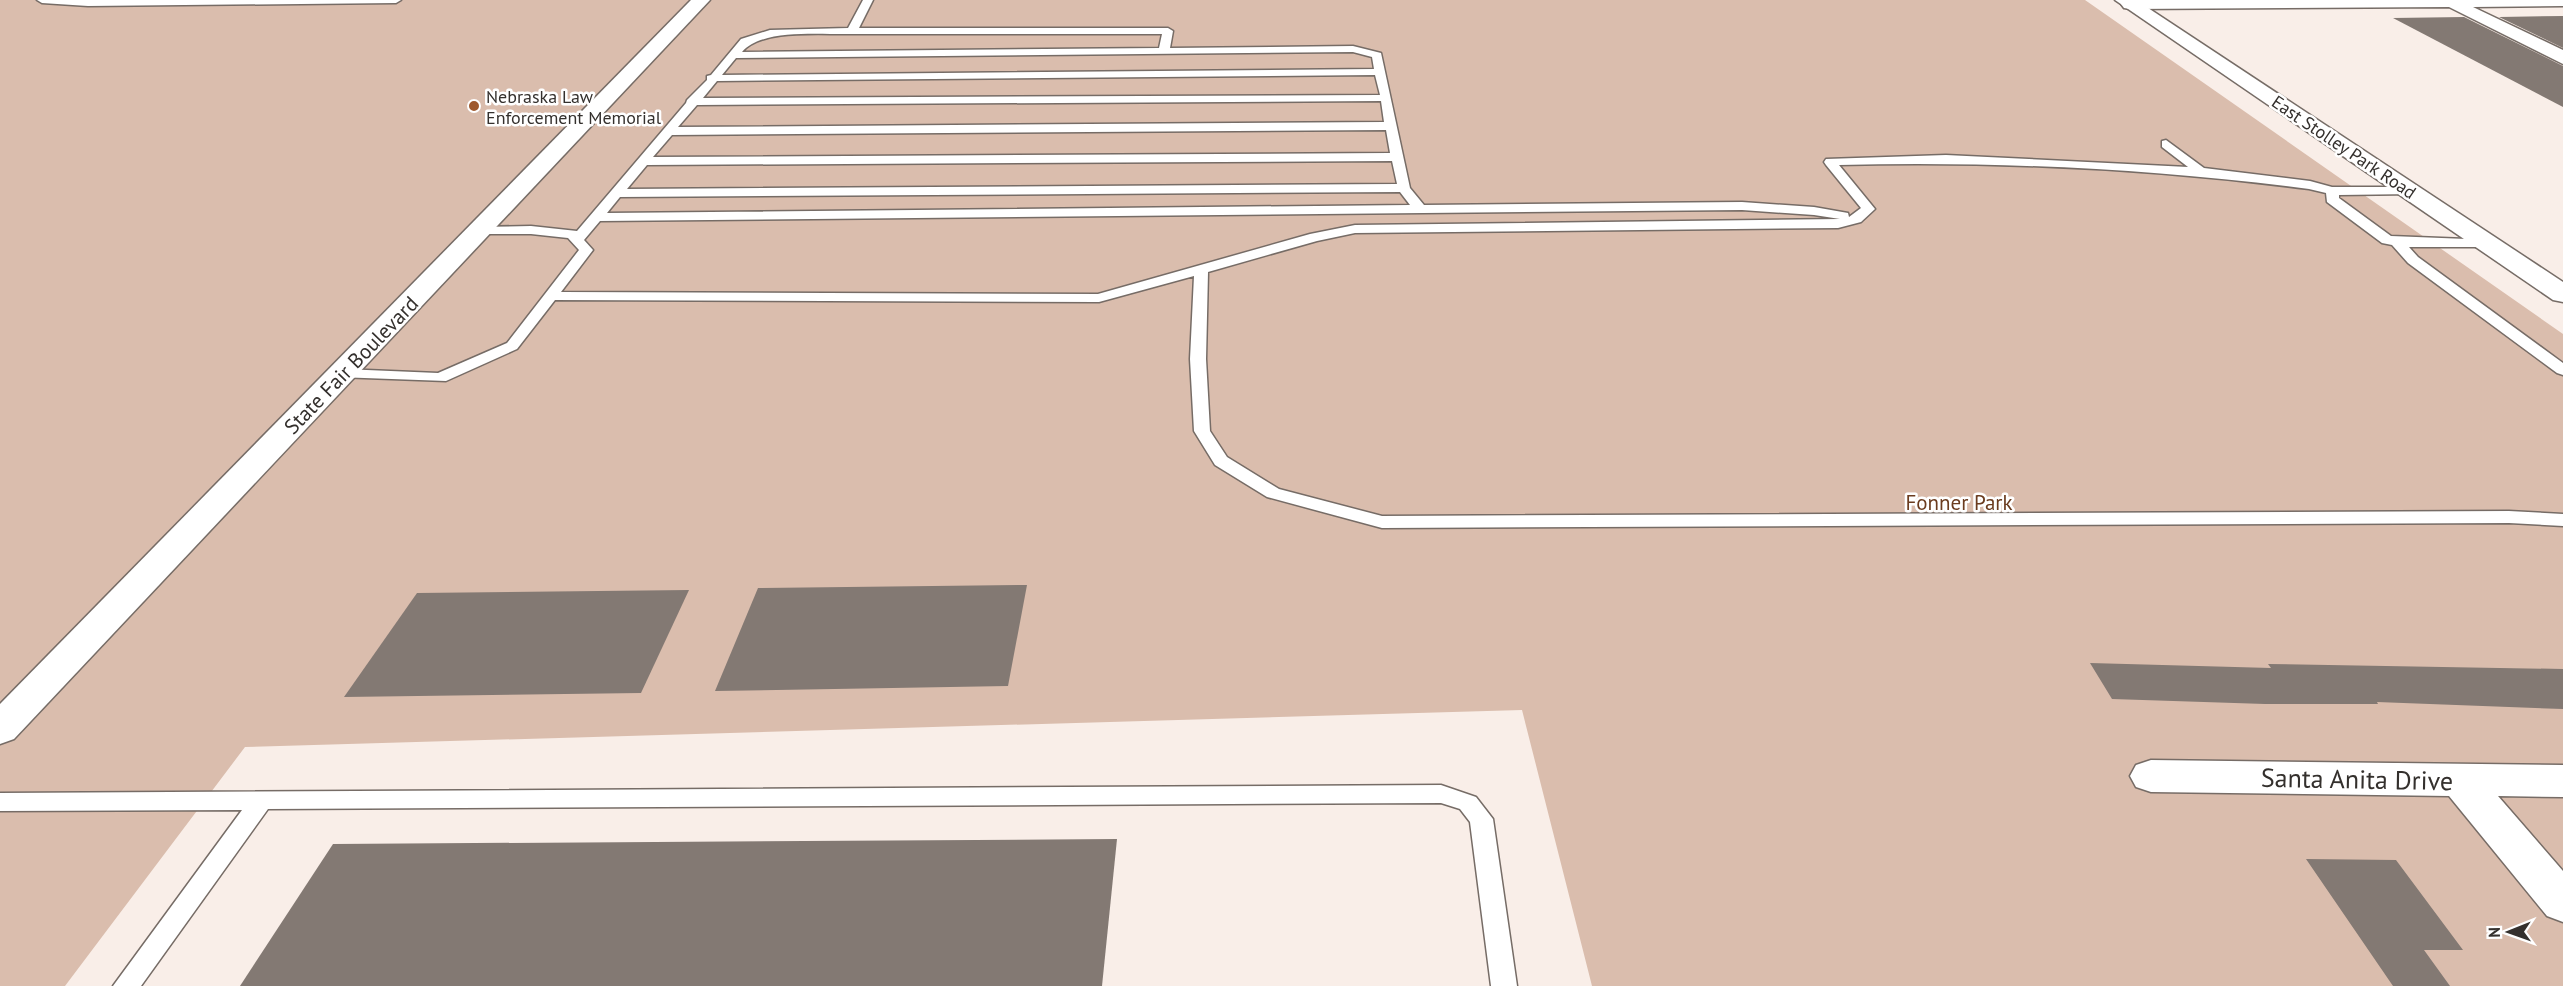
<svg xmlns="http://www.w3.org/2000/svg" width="2563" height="986" font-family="'PT Sans',sans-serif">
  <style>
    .green { fill: #dabdad }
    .building { fill: #837973 }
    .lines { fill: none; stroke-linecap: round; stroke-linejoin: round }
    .lane-casing { stroke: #766c66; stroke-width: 3 }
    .street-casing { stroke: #766c66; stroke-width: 3 }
    .secondary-casing { stroke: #766c66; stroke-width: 3 }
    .lane { fill: #fff; fill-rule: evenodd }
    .street { fill: #fff; fill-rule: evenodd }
    .secondary { fill: #fff; fill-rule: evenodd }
    .poi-dot { fill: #9e582d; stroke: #fff; stroke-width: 2 }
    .labels { text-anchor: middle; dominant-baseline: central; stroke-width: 5; stroke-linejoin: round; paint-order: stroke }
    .far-poi-label { font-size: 18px; fill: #34302d; stroke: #fff; text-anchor: start }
    .far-street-label { font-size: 18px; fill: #34302d; stroke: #fff }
    .street-label { font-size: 21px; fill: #34302d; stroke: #fff }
    .park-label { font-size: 21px; fill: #6b3c1f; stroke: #fff }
    .near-street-label { font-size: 26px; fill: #34302d; stroke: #fff }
  </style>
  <rect width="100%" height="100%" fill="#f9eee8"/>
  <polygon class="green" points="0,0 2085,0 2563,334 2563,986 1592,986 1522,710 245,747 65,986 0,986"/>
  <g class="building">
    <polygon points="2563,16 2563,48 2499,17"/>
    <polygon points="2464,17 2563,66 2563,107 2393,18"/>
    <polygon points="1027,585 1008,686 715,691 758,588"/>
    <polygon points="689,590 641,693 344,697 417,593"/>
    <polygon points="2090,663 2271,668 2268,664 2563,669 2563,709 2377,702 2378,704 2265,704 2112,699"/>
    <polygon points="1117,839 1102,986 240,986 333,844"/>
    <polygon points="2306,859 2396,860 2463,950 2424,950 2450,986 2393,986"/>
  </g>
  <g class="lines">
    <defs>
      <g id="lane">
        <polygon points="37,0 401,0 396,3 88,6 42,3"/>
        <path d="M863,0H873L859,28H1168L1173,31L1170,48L1353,46L1381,53L1410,188L1424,205L1742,202L1814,207L1848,213L1849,217L1861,208L1826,165L1824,162L1826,159L1946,155L2188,167L2162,147V141L2166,140L2204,168L2310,181L2332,187H2410L2416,191L2415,194L2339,195V198L2391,236L2492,240L2494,243L2492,246L2487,247H2409L2418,257L2563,363V375L2557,373L2408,263L2392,245L2382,243L2327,202L2326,193L2309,189C2154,169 1996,161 1839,165L1875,209L1861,222L1838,228L1355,233L1317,241L1208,272L1206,359L1210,431L1227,457L1279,489L1382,516L2509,511L2563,514V526L2509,523L1382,528L1267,497L1215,465L1194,431L1190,359L1194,276L1099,302L555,300L517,349L446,381L337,377L335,374L343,369L438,373L507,343L579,250L568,238L531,234H480L473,230L475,227L531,226L577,231L686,103L687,100L707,80V76L711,75L741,39L770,30L848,28ZM852,34H1162L1159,48L742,52C762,28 822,35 852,34ZM1353,52L1372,57L1374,69L722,75L736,58ZM1375,75L1380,95L703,98L717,81ZM1381,101L1384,122L678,127L697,105ZM1386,130L1390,153L653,157L672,135ZM1392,161L1397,184L627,189L647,165ZM1400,192L1410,205L607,213L620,197ZM1742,210L1814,215L1840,219L1355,225L1310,234L1098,294L561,292L593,250L584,240L600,221Z"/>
        <polygon points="1441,785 1476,797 1493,819 1517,986 1491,986 1470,822 1460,809 1441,803 268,809 141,986 113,986 242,810 0,811 0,793"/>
      </g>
      <g id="street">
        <polygon points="691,0 710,0 14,739 0,744 0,704"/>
        <polygon points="2124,0 2563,0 2563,6 2473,7 2563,50 2563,64 2449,7 2130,9 2124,8 2121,4"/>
        <polygon points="2151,760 2563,765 2563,797 2498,796 2563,871 2563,922 2547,916 2449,796 2151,792 2136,787 2130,776 2136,765"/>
      </g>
      <polygon id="secondary" points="2115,0 2136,0 2563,282 2563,302 2553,300"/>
    </defs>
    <use href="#lane" class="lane-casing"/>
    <use href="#street" class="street-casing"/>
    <use href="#secondary" class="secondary-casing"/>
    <use href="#lane" class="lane"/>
    <use href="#street" class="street"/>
    <use href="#secondary" class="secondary"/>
  </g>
  <circle class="poi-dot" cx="474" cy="106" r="6"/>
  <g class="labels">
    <g class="far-poi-label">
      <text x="486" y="96">Nebraska Law<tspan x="486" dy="21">Enforcement Memorial</tspan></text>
    </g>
    <g class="far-street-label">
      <text transform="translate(2344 147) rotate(34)">East Stolley Park Road</text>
    </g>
    <g class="street-label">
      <text transform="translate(351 365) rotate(-46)">State Fair Boulevard</text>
    </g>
    <g class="park-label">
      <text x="1959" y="502">Fonner Park</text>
    </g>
    <g class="near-street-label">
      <text transform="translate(2357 779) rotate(1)">Santa Anita Drive</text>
    </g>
  </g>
  <g transform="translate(2509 932) rotate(269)" stroke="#ffffff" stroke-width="4.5" paint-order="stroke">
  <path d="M0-4.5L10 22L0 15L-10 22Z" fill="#34302d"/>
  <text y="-9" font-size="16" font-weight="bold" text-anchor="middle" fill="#34302d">N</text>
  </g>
</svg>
